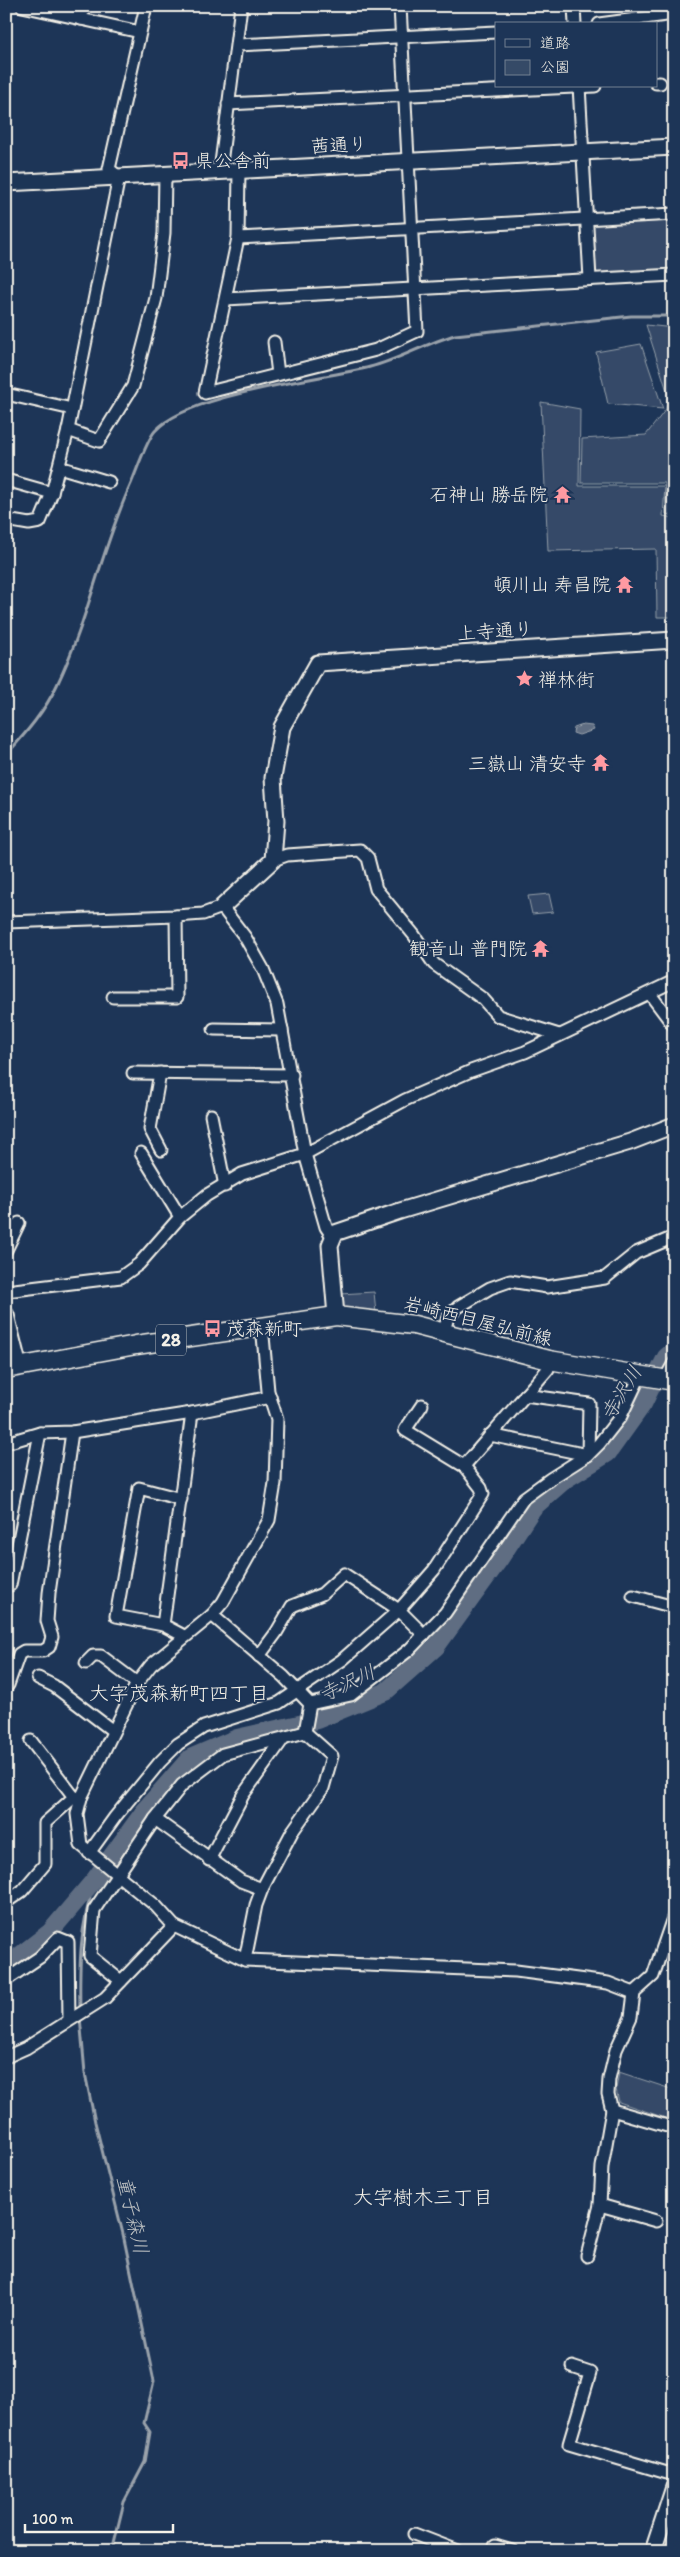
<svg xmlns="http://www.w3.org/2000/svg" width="680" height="2557" font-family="Itim,'Klee One',sans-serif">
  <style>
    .green { fill: #354a67; stroke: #949ea8 }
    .water { fill: #5e6d82; stroke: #9aa2ab }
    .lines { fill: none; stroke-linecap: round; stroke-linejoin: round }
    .stream { stroke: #9aa2ab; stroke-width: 3 }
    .river { stroke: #5e6d82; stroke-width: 18 }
    .street-casing { stroke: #f4f1e8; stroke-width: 15 }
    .secondary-casing { stroke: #f4f1e8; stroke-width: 19 }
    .primary-casing { stroke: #f4f1e8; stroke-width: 21 }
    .street { stroke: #1d3557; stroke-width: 11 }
    .secondary { stroke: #1d3557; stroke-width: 15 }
    .primary { stroke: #1d3557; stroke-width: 18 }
    .labels { text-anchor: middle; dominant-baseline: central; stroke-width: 4; stroke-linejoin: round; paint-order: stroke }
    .shield { fill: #1d3557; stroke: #b4b9bc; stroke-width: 1 }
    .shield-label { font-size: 18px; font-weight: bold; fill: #f4f1e8 }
    .street-label { font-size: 19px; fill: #f4f1e8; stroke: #1d3557 }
    .poi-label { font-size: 19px; fill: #f4f1e8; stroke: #1d3557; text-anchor: end }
    .water-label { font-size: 20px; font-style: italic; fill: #c0c3c4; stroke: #1d3557 }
    .neighbourhood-label { font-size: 20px; fill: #f4f1e8; stroke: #1d3557 }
  </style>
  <rect width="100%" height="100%" fill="#1d3557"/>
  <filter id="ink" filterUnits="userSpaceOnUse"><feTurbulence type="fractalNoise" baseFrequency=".02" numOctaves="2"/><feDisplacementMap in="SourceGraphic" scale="10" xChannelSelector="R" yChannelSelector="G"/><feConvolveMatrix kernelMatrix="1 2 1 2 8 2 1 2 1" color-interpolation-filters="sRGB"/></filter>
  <g filter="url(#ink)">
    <g class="green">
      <polygon points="674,219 674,272 597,276 594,272 592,228 596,224"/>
      <polygon points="646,325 674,328 674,516 666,514 665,483 581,483 582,439 646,435 666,409 668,394"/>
      <polygon points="641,344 663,409 608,404 596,352"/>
      <polygon points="541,402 580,409 579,486 665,486 663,516 674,518 674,617 657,617 656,549 548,551"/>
      <polygon points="549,894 553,912 532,914 528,896"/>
      <polygon points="374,1292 376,1313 350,1311 341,1304 340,1294"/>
      <polygon points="619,2072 674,2090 674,2121 619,2102 616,2089"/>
    </g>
    <polygon class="water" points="583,725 592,726 594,730 579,735 573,733 574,728"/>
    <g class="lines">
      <g class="stream">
        <path d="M6,755C26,733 45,711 57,685C88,621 101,550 130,486C136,473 146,441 155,431C189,393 319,380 370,367C399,360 426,343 455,335L631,316H674"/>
        <path d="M80,2011C79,1959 80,1929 95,1879"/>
        <polyline points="80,2017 85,2073 95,2122 123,2234 154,2381 144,2423 150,2432 145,2462 124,2502 112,2551"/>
      </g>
      <polyline class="river" points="6,1966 50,1932 95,1879 148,1806 190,1758 237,1738 317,1720 385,1692 436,1647 499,1560 533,1508 566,1479 608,1453 643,1404 666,1357 674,1350"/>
      <defs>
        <g id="street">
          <polyline points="22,6 140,32"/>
          <polyline points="574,6 575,24"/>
          <polyline points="81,19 84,6"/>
          <polyline points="599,24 674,14"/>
          <polyline points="238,45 496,32"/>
          <polyline points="656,83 660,83"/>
          <polyline points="579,86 590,279"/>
          <polyline points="228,104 595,86"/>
          <polyline points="239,170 238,238 205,393 376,350 417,331 400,6"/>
          <polyline points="220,171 241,6"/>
          <polyline points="238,238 674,214"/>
          <polyline points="226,299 674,275"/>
          <polyline points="274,342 278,374"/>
          <polyline points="6,394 72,409"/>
          <polyline points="68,430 99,441 133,386 156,298 164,233 165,174"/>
          <polyline points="59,467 109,482"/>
          <polyline points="6,480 52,493"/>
          <polyline points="6,520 29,524 40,522 52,493 68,430 119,177 109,169 146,6"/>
          <polyline points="273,860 287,855 360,850 368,858 376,889 414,935 434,964 483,999 498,1016 559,1035"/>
          <polyline points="6,922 176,916 203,914 222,907 245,937 263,969 277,1004 305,1154 326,1227 332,1236"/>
          <polyline points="650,994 674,1026"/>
          <polyline points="113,997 177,997 176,916"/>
          <polyline points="214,1029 282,1030"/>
          <polyline points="133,1073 292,1075"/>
          <polyline points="160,1073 150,1129 161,1150"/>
          <polyline points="211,1115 225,1186"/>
          <polyline points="141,1153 180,1217"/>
          <polyline points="6,1250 19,1223"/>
          <polyline points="6,1291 121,1277 139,1264 180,1217 207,1195 242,1174 305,1154 405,1100 471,1071 525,1052 674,981"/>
          <polyline points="262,1325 268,1391 277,1419 275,1483 269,1520 223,1602 212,1615 151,1665 137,1683 81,1798 77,1814 81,1845 156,1906 174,1926 245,1960 516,1971 608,1983 634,1993"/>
          <polyline points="444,1331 448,1317 458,1307 490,1288 510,1281 547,1287 605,1278 636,1253 674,1237"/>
          <polyline points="665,1379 674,1363"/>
          <polyline points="422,1405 405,1430 464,1466"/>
          <polyline points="490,1435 588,1455 589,1404 525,1395"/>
          <polyline points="6,1443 40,1433 72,1432 192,1413 270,1397"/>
          <polyline points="181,1499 139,1488 116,1616 163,1625 184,1636"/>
          <polyline points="10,1585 40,1433"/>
          <polyline points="633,1596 674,1607"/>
          <polyline points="212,1615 284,1677 310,1704"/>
          <polyline points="163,1625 192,1413"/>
          <polyline points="259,1656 276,1633 292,1606 322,1594 344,1574 399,1610 424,1635"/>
          <polyline points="86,1663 93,1656 101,1656 137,1683"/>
          <polyline points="38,1678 54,1686 113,1731"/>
          <polyline points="8,1685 19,1654 24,1651 43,1651 49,1647 52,1637 47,1621 49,1593 72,1432"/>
          <polyline points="310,1704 351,1695 409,1650 445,1613 524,1498 550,1479 588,1455 599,1444 621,1416 640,1376"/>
          <polyline points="305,1732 310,1704"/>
          <polyline points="31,1741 74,1797"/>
          <polyline points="155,1819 241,1881 262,1889"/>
          <polyline points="89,1853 115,1817 160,1762 178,1744 204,1727 279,1703 342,1660 399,1610 434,1570 483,1494 481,1488 464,1466 548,1369 549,1360"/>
          <polyline points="209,1860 243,1795 283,1739"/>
          <polyline points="6,1902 22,1891 45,1864 45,1823 74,1797 81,1798"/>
          <polyline points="245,1960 256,1905 262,1889 292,1832 323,1788 332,1756 305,1732"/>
          <polyline points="6,1980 40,1957 58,1938 68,1942 69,2020"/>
          <polyline points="121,1981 90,1956 94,1910 155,1819 182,1785 223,1754 305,1732"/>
          <polyline points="6,2057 26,2048 105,1998 174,1926"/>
          <polyline points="612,2110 674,2128"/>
          <polyline points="600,2205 656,2221"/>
          <polyline points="587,2256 600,2205 602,2167 612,2110 608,2094 609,2079 616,2050 631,2017 634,1993 653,1976 674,1915"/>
          <polyline points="572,2367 590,2373 569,2444 667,2473 674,2470"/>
          <polyline points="414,2534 458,2551"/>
          <polyline points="495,2546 512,2551"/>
        </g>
        <g id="secondary">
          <polyline points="6,183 674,147"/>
          <polyline points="222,907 273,860 276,821 273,778 282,727 318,663 674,640"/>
          <polyline points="6,1315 19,1367"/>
          <polyline points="336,1316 330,1245 335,1233 400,1211 630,1142 674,1125"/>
          <polyline points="653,2551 674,2487"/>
        </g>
        <polyline id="primary" points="6,1369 136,1345 336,1316 414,1325 549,1360 674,1381"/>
      </defs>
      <use href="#street" class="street-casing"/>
      <use href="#secondary" class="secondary-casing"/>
      <use href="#primary" class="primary-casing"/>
      <use href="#street" class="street"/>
      <use href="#secondary" class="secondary"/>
      <use href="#primary" class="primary"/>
    </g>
  </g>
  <defs>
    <symbol id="bus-bare" viewBox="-9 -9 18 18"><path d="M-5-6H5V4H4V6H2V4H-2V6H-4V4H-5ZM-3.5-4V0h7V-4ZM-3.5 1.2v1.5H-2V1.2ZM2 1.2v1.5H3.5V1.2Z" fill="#ff9aa2" stroke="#1d3557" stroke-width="2.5" paint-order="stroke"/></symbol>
    <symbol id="temple-bare" viewBox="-9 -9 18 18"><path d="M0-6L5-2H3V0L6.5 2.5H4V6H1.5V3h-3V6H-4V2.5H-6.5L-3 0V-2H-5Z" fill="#ff9aa2" stroke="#1d3557" stroke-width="2.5" paint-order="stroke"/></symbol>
    <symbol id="sight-bare" viewBox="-9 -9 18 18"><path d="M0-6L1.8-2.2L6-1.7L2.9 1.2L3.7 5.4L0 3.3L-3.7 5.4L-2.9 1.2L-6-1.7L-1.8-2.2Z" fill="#ff9aa2" stroke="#1d3557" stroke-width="2.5" paint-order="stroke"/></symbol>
  </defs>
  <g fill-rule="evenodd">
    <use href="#bus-bare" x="168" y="148" width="25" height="25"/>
    <use href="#temple-bare" x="550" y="482" width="25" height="25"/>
    <use href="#temple-bare" x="612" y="572" width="25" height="25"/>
    <use href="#sight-bare" x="512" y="666" width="25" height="25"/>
    <use href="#temple-bare" x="588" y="750" width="25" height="25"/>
    <use href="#temple-bare" x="528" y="936" width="25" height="25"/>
    <use href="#bus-bare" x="200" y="1316" width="25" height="25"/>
  </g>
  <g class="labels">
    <rect class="shield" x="156" y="1324.5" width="30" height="31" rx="4"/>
    <g class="shield-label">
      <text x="171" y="1340">28</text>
    </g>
    <g class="street-label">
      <text transform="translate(339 145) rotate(-3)">茜通り</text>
      <text transform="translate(495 631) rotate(-4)">上寺通り</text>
      <text transform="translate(478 1321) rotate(14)">岩崎西目屋弘前線</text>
    </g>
    <g class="poi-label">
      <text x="195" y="160" text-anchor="start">県公舎前</text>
      <text x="548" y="494">石神山 勝岳院</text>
      <text x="611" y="584">頓川山 寿昌院</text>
      <text x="538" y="679" text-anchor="start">禅林街</text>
      <text x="586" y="763">三嶽山 清安寺</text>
      <text x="527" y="948">観音山 普門院</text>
      <text x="226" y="1328" text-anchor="start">茂森新町</text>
    </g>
    <g class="water-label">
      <text transform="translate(621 1393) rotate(-59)">寺沢川</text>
      <text transform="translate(347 1683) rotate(-25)">寺沢川</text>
      <text transform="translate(133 2215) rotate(77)">童子森川</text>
    </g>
    <g class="neighbourhood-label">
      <text x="179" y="1693">大字茂森新町四丁目</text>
      <text x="423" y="2197">大字樹木三丁目</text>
    </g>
  </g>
  <rect width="680" height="2557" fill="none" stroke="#1d3557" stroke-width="25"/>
  <rect x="12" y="12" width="655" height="2532" fill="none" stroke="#f4f1e8" stroke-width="2" filter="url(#ink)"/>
  <rect x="495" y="22" width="162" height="65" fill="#1d3557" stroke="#738091"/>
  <rect x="505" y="39" width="25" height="8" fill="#1d3557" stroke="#738091"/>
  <text x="540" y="48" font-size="15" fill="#f4f1e8">道路</text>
  <rect x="505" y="60" width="25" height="15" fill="#354a67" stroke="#738091"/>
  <text x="540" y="72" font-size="15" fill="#f4f1e8">公園</text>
  <path d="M25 2524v8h148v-8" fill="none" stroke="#f4f1e8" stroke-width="2.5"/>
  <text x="32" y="2524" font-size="15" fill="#f4f1e8" stroke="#1d3557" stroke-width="4" paint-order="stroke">100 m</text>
</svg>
